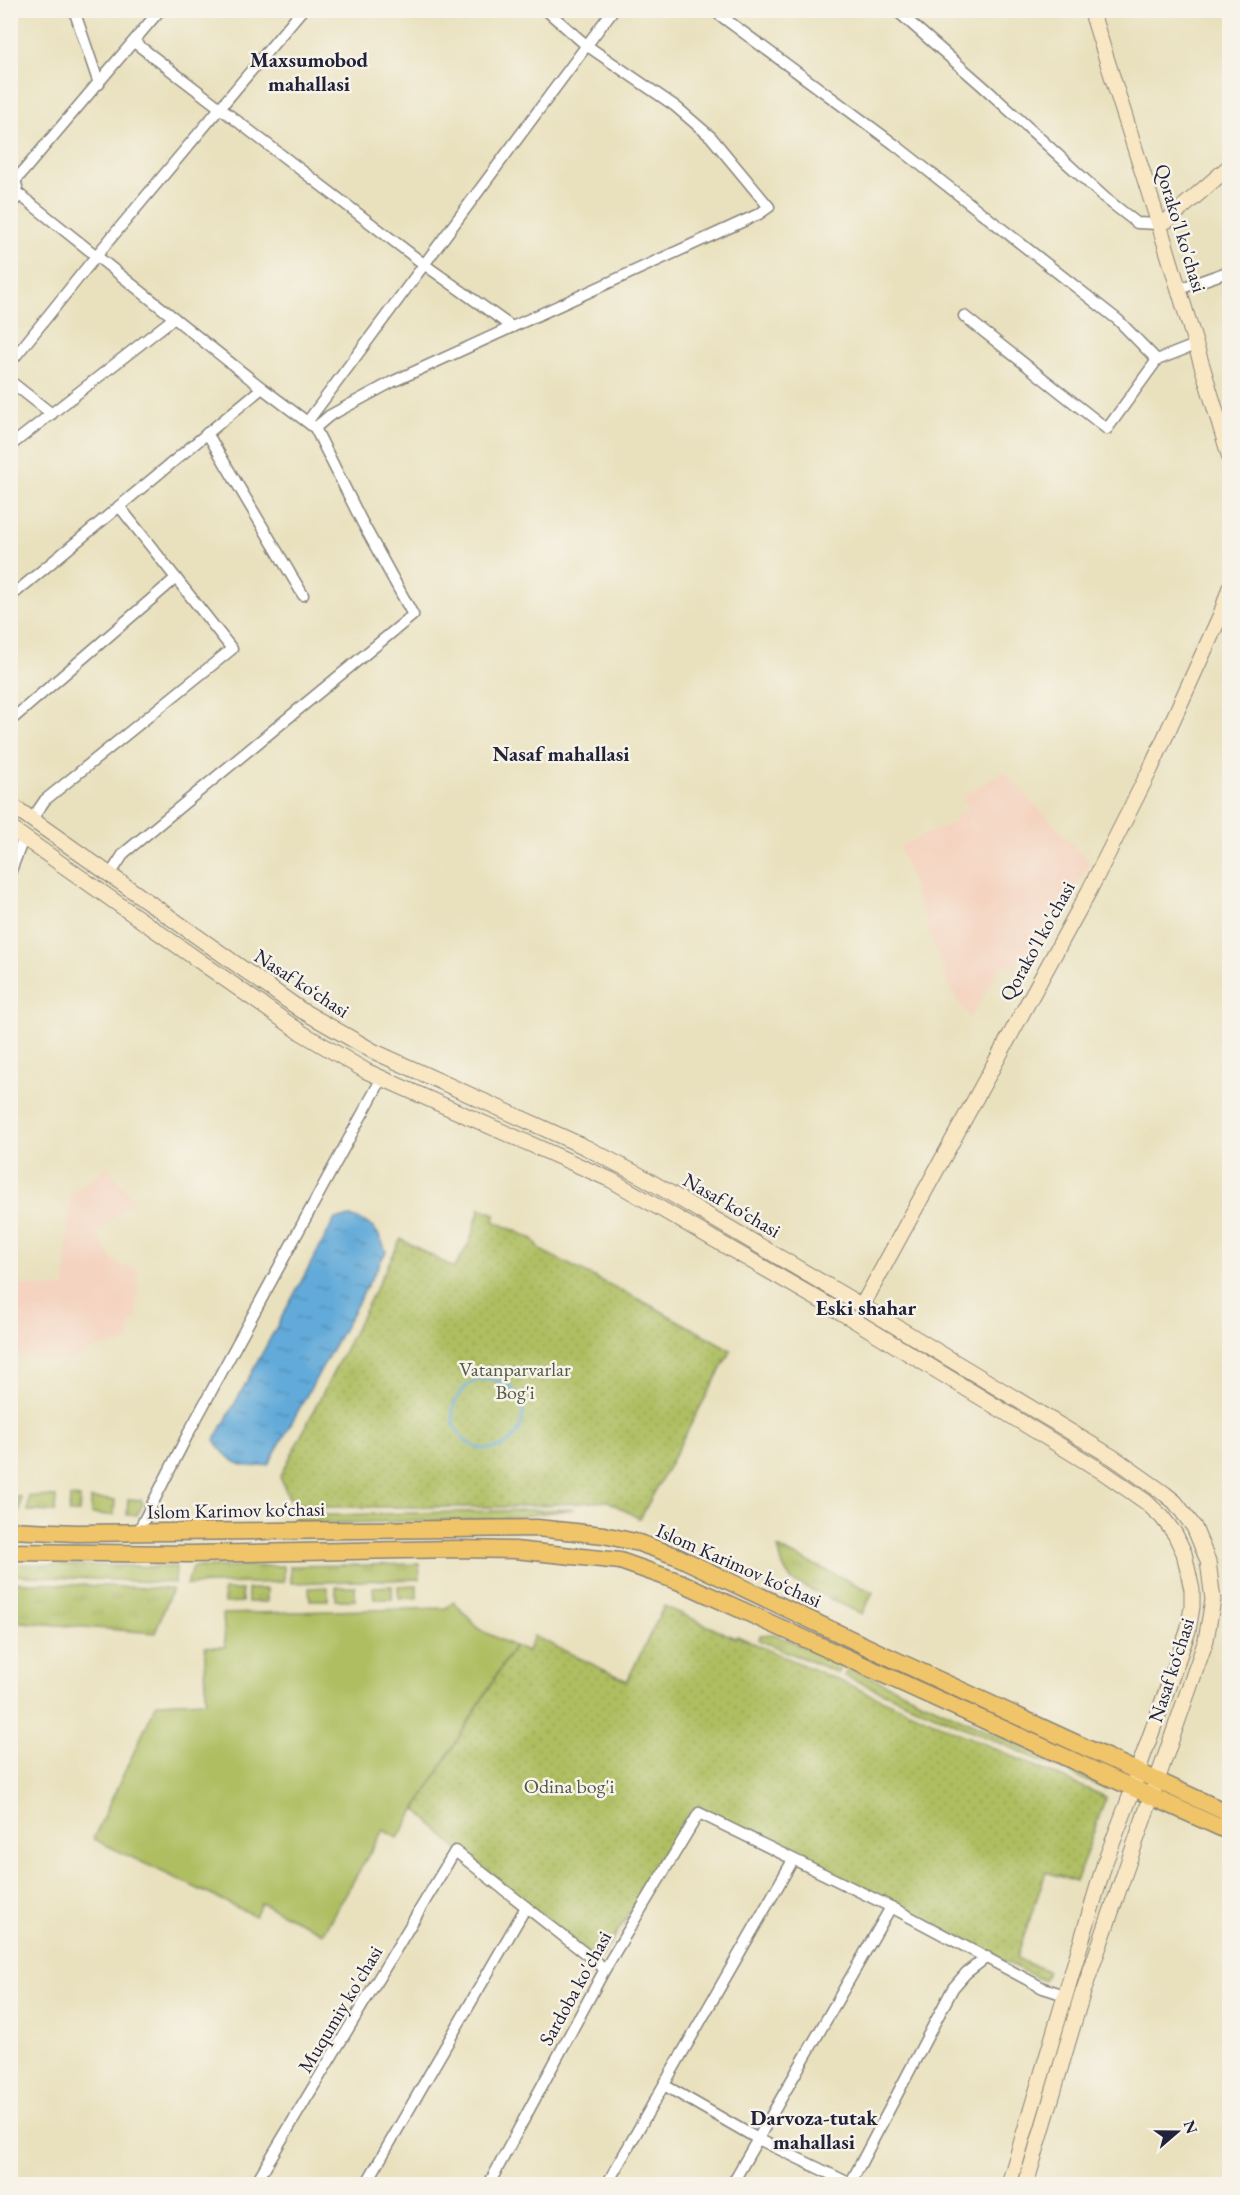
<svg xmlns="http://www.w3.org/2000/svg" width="1240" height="2195" font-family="'EB Garamond',serif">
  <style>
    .built { fill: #f4d3c0 }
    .grass { fill: url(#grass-tufts); stroke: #68704e; stroke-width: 1.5 }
    .park { fill: url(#park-dots); stroke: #68704e; stroke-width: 1.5 }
    .pitch { fill: #aebe61; stroke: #68704e; stroke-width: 1.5 }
    .water { fill: url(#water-ripples); stroke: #42668a; stroke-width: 1.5 }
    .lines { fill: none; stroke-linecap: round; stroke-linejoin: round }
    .stream { stroke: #62aad9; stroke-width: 3 }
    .street-casing { stroke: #86827c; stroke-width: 13 }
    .secondary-casing { stroke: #86827c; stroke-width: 17 }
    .primary-casing { stroke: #86827c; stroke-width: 19 }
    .street { stroke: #fff; stroke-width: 10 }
    .secondary { stroke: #f9e7c3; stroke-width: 15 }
    .primary { stroke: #f0c469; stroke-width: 16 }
    .labels { text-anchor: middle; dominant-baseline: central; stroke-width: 5; stroke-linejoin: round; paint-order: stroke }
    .street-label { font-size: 20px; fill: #22223b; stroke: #f7f3e8 }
    .park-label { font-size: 20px; fill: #535948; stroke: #f7f3e8 }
    .neighbourhood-label { font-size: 21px; font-weight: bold; fill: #22223b; stroke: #f7f3e8 }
  </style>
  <defs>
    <pattern id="grass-tufts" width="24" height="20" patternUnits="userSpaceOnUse" patternTransform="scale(1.5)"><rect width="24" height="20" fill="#aebe61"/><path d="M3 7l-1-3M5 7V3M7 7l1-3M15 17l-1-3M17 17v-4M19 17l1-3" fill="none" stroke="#95a355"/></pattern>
    <pattern id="park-dots" width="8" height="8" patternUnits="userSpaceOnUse" patternTransform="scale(1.5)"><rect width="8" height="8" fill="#aebe61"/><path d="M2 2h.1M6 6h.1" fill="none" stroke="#95a355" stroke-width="1.8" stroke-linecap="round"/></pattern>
    <pattern id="water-ripples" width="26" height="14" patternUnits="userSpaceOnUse" patternTransform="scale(1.5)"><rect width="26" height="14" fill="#62aad9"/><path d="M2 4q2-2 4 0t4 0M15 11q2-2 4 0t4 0" fill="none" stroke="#508ab1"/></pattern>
  </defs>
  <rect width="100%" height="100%" fill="#f7f3e8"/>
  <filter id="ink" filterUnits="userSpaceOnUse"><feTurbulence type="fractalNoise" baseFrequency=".0167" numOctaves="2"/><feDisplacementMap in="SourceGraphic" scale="12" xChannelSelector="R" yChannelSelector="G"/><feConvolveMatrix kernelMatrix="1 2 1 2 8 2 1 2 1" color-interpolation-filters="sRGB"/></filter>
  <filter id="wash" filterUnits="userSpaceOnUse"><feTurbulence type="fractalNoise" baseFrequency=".008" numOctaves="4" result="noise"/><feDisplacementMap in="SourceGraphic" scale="24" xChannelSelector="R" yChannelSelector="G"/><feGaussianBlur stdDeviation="1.35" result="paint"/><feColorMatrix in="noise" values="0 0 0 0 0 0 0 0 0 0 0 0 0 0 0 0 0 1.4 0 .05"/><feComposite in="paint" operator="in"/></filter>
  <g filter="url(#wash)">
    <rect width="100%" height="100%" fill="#e9e1be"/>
    <g class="built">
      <polygon points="1005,772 1090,863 1033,962 1022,955 1015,968 1002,964 970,1019 948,985 899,846 956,821 954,817 968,809 962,795"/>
      <polygon points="107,1166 134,1200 96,1234 115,1263 138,1270 136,1323 130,1322 130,1343 106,1345 66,1361 11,1355 11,1285 65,1288 70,1196"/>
    </g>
    <g class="grass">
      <polygon points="10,1496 21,1497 20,1511 11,1511"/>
      <polygon points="29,1496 56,1497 55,1512 28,1511"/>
      <polygon points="70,1497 80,1498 79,1513 69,1513"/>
      <polygon points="91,1499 115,1500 114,1515 91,1514"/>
      <polygon points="128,1499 141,1500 143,1504 137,1515 127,1515"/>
      <polygon points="575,1509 501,1519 301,1524 295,1519 295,1516"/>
      <polygon points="778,1548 873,1592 862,1614 792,1581 783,1567"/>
      <polygon points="11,1564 176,1567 175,1583 11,1575"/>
      <polygon points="419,1564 420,1579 291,1583 290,1566"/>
      <polygon points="284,1566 284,1582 187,1585 192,1567"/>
      <polygon points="11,1582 172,1589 155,1633 11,1621"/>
      <polygon points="417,1585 417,1598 399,1598 398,1586"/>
      <polygon points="392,1586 392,1599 374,1599 373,1587"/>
      <polygon points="328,1587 328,1600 310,1600 309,1588"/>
      <rect x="336" y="1587" width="19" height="13"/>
      <polygon points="267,1589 267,1602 248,1602 248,1589"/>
      <polygon points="223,1590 242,1590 242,1602 224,1603"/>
      <polygon points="774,1634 841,1664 838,1673 759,1640 760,1635"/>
      <polygon points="849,1667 1108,1786 1106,1789 845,1676"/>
    </g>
    <g class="park">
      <polygon points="480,1208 495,1214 494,1221 533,1239 542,1251 650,1305 731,1350 640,1519 608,1501 511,1507 303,1507 289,1498 280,1477 401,1239 454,1268 469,1244"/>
      <polygon points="664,1606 735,1638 737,1636 1106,1797 1076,1882 1046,1872 1016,1959 1048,1971 1044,1981 698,1806 599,1961 460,1852 416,1809 514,1646 527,1652 534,1636 627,1681"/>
    </g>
    <polygon class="pitch" points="454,1602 480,1630 514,1646 398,1838 383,1830 323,1933 261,1903 255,1916 93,1839 157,1703 206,1701 205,1647 225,1647 223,1614 446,1608"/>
    <path class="water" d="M352,1217C371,1222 380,1232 386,1252L268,1465C243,1470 227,1462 215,1440L335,1219Z"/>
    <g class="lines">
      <circle class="stream" cx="488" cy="1414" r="35"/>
    </g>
  </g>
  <g filter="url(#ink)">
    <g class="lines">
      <defs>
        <g id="street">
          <polyline points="74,10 99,84"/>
          <polyline points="713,10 894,144 1118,320 1157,360 1195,345"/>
          <polyline points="896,10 986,89 1105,198 1137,223 1159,224"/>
          <polyline points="134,42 425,265 512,327"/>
          <polyline points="10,167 17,187"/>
          <polyline points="15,181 160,10"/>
          <polyline points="20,195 262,388 315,428 362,522 413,615 124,853 110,875"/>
          <polyline points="10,205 20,195"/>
          <polyline points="1179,289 1230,271"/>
          <polyline points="964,316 1107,429 1157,360"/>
          <polyline points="10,363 96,256 302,10"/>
          <polyline points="10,381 52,414"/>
          <polyline points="308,421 613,10"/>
          <polyline points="315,428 329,416 392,382 759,214 769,207 711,137 675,106 586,45 546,10"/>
          <polyline points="207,433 303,595"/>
          <polyline points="10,446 174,318"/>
          <polyline points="10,597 262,388"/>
          <polyline points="1221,614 1230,625"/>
          <polyline points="10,721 176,578"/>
          <polyline points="32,819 45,800 232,649 119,506"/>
          <polyline points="10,873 24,837"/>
          <polyline points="138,1532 189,1432 382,1078"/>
          <polyline points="664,2085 758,2139 851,2184"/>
          <polyline points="255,2184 455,1851 605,1969"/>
          <polyline points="366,2184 526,1907"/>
          <polyline points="489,2184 605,1969 699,1813 891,1907 1043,1988 1065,1995"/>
          <polyline points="607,2184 793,1860"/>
          <polyline points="732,2184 891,1907"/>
          <polyline points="850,2184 953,1988 966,1973 987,1957"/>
        </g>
        <g id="secondary">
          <polyline points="1091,10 1159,224 1230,458"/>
          <polyline points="1159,224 1168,220 1230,166"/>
          <polyline points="10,804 301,1010 373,1051 585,1147 641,1176 862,1306 1114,1458 1165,1494 1175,1502 1194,1527 1208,1561 1213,1600 1206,1640 1081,1998 1026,2184"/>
          <polyline points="10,828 302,1033 366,1071 611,1180 854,1320 1103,1472 1146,1502 1162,1517 1175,1534 1184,1553 1192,1590 1192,1607 1188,1631 1138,1770 1133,1789 1105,1862 1009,2184"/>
          <polyline points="862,1306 1089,891 1151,768 1221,614 1230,587"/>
        </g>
        <g id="primary">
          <polyline points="10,1530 76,1533 537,1528 604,1535 639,1543 676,1556 878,1652 1230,1814"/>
          <polyline points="10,1552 190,1554 457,1549 515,1550 620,1561 680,1582 1230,1832"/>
        </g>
      </defs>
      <use href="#street" class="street-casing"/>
      <use href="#secondary" class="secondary-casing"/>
      <use href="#primary" class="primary-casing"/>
      <use href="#street" class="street"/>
      <use href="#secondary" class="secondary"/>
      <use href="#primary" class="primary"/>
    </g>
  </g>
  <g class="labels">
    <g class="street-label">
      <text transform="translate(1181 228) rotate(73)">Qorako'l ko'chasi</text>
      <text transform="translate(1037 941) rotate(-61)">Qorako'l ko'chasi</text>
      <text transform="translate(302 983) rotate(33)">Nasaf ko‘chasi</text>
      <text transform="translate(732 1205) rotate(30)">Nasaf ko‘chasi</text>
      <text transform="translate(236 1510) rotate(-1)">Islom Karimov ko‘chasi</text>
      <text transform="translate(739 1565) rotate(24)">Islom Karimov ko‘chasi</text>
      <text transform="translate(1171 1670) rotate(-72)">Nasaf ko‘chasi</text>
      <text transform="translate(575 1988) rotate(-61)">Sardoba ko'chasi</text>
      <text transform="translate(340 2009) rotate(-59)">Muqumiy ko'chasi</text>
    </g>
    <g class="park-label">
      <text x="515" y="1369">Vatanparvarlar<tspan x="515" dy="23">Bog'i</tspan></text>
      <text x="569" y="1786">Odina bog'i</text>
    </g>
    <g class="neighbourhood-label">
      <text x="309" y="59">Maxsumobod<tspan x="309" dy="24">mahallasi</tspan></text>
      <text x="561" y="753">Nasaf mahallasi</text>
      <text x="866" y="1307">Eski shahar</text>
      <text x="814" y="2117">Darvoza-tutak<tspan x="814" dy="24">mahallasi</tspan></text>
    </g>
  </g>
  <rect width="1240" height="2195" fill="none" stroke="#f7f3e8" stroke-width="36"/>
  <g transform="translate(1177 2132) rotate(70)" stroke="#f7f3e8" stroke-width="4.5" paint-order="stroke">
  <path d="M0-4.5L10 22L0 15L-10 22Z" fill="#22223b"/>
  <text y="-9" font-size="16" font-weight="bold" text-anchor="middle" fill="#22223b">N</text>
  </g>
</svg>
